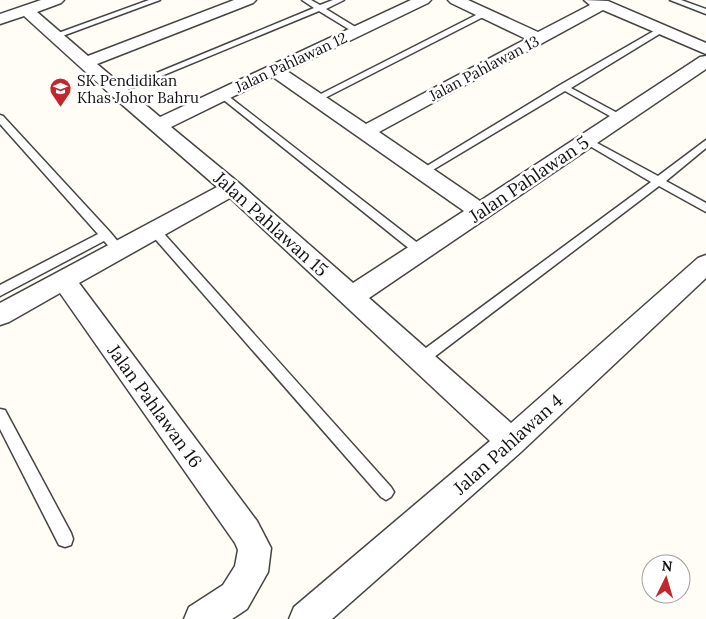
<svg xmlns="http://www.w3.org/2000/svg" width="706" height="619" font-family="Lora,serif">
  <style>
    .lines { fill: none; stroke-linecap: round; stroke-linejoin: round }
    .service-casing { stroke: #444; stroke-width: 3 }
    .minor-casing { stroke: #444; stroke-width: 3 }
    .service { fill: #fff; fill-rule: evenodd }
    .minor { fill: #fff; fill-rule: evenodd }
    .labels { text-anchor: middle; dominant-baseline: central; stroke-width: 5; stroke-linejoin: round; paint-order: stroke }
    .far-street-label { font-size: 15px; fill: #111; stroke: #fff }
    .far-poi-label { font-size: 15px; fill: #111; stroke: #fff; text-anchor: start }
    .street-label { font-size: 18px; fill: #111; stroke: #fff }
  </style>
  <rect width="100%" height="100%" fill="#fffdf5"/>
  <g class="lines">
    <defs>
      <g id="service">
        <polygon points="149,0 160,0 57,38 50,36"/>
        <polygon points="302,0 311,0 320,5 333,0 344,0 326,9 362,31 355,33 319,11 120,93 117,94 113,91 314,8"/>
        <polygon points="670,0 681,0 706,9 706,14"/>
        <polygon points="482,12 489,14 319,101 316,102 311,99"/>
        <polygon points="659,28 666,30 571,88 623,116 623,120 617,120 565,91 426,174 418,174 417,172 560,85"/>
        <polygon points="223,92 424,248 426,251 424,254 416,254 220,97 220,93"/>
        <polygon points="0,115 3,116 110,232 125,250 123,253 115,253 104,241 0,296 0,285 98,234 0,124"/>
        <polygon points="586,137 658,176 706,140 706,148 666,181 706,203 706,212 659,186 425,364 420,366 415,364 413,360 415,356 651,182 583,142 581,140"/>
        <polygon points="154,226 158,227 391,487 394,492 391,497 386,500 381,497 150,233 148,230 150,227"/>
        <polygon points="0,409 5,410 71,533 73,539 71,545 65,547 59,545 0,429"/>
      </g>
      <path id="minor" d="M41,0H64L61,3L37,12L88,56L234,0H256L253,3L97,64L160,117L411,0H431L428,3L287,71L366,124L526,39L451,3L448,0H468L538,32L590,5L584,0L608,1L706,43V54L603,10L379,132L480,201L700,57L706,56V69L369,298L511,423L698,258L706,255V278L521,452L332,619H289L294,607L490,441L230,198L79,283L257,521L271,548L268,572L247,609L232,619H184L189,607L223,585L235,566L238,550L235,543L60,293L9,322L0,325V303L217,187L111,95L24,16L0,24V14ZM273,77L464,211L353,283L239,183L171,127Z"/>
    </defs>
    <use href="#service" class="service-casing"/>
    <use href="#minor" class="minor-casing"/>
    <use href="#service" class="service"/>
    <use href="#minor" class="minor"/>
  </g>
  <defs>
    <symbol id="school-pin" viewBox="-11 -11 22 30"><path d="M0 17L-7.5 6A9.5 9.5 0 1 1 7.5 6Z" fill="#c4262e" stroke="#fff"/><path d="M0-5L7-2L0 1L-7-2ZM-4 1L0 2.5L4 1V4Q0 6-4 4Z" fill="#fff"/></symbol>
  </defs>
  <g fill-rule="evenodd">
    <use href="#school-pin" x="48" y="76" width="25" height="34"/>
  </g>
  <g class="labels">
    <g class="far-street-label">
      <text transform="translate(291 62) rotate(-25)">Jalan Pahlawan 12</text>
      <text transform="translate(484 68) rotate(-28)">Jalan Pahlawan 13</text>
    </g>
    <g class="far-poi-label">
      <text x="77" y="80">SK Pendidikan<tspan x="77" dy="17">Khas Johor Bahru</tspan></text>
    </g>
    <g class="street-label">
      <text transform="translate(529 179) rotate(-34)">Jalan Pahlawan 5</text>
      <text transform="translate(271 224) rotate(42)">Jalan Pahlawan 15</text>
      <text transform="translate(155 406) rotate(54)">Jalan Pahlawan 16</text>
      <text transform="translate(508 444) rotate(-42)">Jalan Pahlawan 4</text>
    </g>
  </g>
  <g transform="translate(666 579) rotate(5)"><circle r="24" fill="#ffffff" stroke="#a0a0a0"/>
  <path d="M0-4L9 19L0 12L-9 19Z" fill="#c4262e"/>
  <text y="-8" font-size="14" font-weight="bold" text-anchor="middle" fill="#111111">N</text>
  </g>
</svg>
